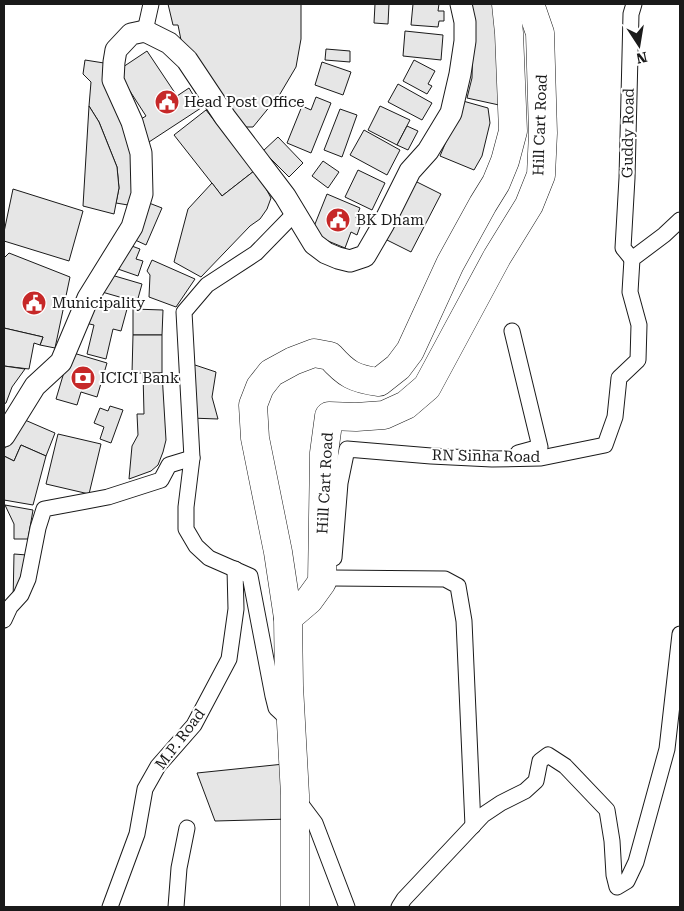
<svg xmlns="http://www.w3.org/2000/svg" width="684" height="911" font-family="'Roboto Serif',serif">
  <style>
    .building { fill: #e6e6e6; stroke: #1a1a1a }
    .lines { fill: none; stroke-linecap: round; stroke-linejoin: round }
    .street-casing { stroke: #1a1a1a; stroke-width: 17 }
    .secondary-casing { stroke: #1a1a1a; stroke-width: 23 }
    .highway-casing { stroke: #1a1a1a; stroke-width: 29 }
    .street { stroke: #fff; stroke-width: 15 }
    .secondary { stroke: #fff; stroke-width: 21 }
    .highway { stroke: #fff; stroke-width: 28 }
    .labels { text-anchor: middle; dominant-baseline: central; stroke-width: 4; stroke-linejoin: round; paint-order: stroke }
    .poi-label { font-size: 15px; fill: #1a1a1a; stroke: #fff; text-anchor: start }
    .street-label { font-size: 15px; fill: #1a1a1a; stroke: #fff }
  </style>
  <rect width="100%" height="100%" fill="#fff"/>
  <g class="building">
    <polygon points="168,4 301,4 301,39 296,67 280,94 253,127 244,127 198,74 181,40 178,25 173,25"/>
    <polygon points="375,4 389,4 388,24 374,23"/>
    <polygon points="413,4 439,4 438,11 444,11 444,21 439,21 438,27 411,25"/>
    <polygon points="469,4 496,4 499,105 467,98 472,78 473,29"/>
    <polygon points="405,31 443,35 441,60 403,56"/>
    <polygon points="326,49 350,51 350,62 325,60"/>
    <polygon points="147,51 177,96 189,88 201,108 149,142 136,122 146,116 117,71"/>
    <polygon points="85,60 104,63 137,169 134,196 128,205 116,203 119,188 117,167 99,122 89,106 91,82 83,74"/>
    <polygon points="414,60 435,71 428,84 432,86 427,94 403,81"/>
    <polygon points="322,62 351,72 343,95 315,85"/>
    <polygon points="398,84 432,103 422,120 388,102"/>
    <polygon points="316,97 331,103 311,153 287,143 302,106 311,110"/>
    <polygon points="463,101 488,108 490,123 482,156 474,170 440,156"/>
    <polygon points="89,106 99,122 117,167 119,188 114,214 83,206"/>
    <polygon points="380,106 410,120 397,145 368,130"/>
    <polygon points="340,109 357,115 342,157 324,150"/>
    <polygon points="206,110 254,171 222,196 174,135"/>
    <polygon points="407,126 418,131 408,150 397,145"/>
    <polygon points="364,130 400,150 387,175 350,155"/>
    <polygon points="278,137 303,163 289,177 263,151"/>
    <polygon points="323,161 339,172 328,188 312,176"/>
    <polygon points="358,170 385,183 372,210 345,197"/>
    <polygon points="254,171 262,181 271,198 267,209 260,219 250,226 201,277 174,262 188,209 212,183 222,196"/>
    <polygon points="415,181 441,194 411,252 385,239"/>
    <polygon points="13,189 83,211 69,261 4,241 4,232"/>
    <polygon points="327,194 360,208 356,218 362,221 357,235 351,232 345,248 311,234"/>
    <polygon points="149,203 162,208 146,245 133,239"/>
    <polygon points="129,245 140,249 136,259 143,261 138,276 115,268"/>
    <polygon points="9,253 70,277 55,348 40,345 43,337 4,328 4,258"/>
    <polygon points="152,260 195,279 176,307 149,297 150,275 147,271"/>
    <polygon points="108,274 142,284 137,302 102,292"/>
    <polygon points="91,301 127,309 121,331 113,329 106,359 87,354 94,325 85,323"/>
    <polygon points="133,309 163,310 162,335 133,335"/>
    <polygon points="4,328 43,337 40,345 34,343 29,369 4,366"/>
    <polygon points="133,335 162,335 162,373 132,373"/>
    <polygon points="70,352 107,363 97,397 81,392 77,405 56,399"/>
    <polygon points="186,362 216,372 212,397 218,419 190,418"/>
    <polygon points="4,366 25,369 12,387 6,403 4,404"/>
    <polygon points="143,373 162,373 166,440 163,452 158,465 151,471 129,479 132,446 138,435 137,414 144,414"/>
    <polygon points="110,406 123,410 111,443 100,439 104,427 94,423 100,408 108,411"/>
    <polygon points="18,417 55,433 46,456 21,445 14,461 4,456 4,450"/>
    <polygon points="58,434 101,444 89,494 46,484"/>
    <polygon points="21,445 46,456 33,505 4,500 4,456 14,461"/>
    <polygon points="5,505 33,510 28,539 14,539 14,524"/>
    <polygon points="14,554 27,555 13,603"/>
    <polygon points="284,764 291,819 215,821 197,773"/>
  </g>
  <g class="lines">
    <defs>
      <g id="street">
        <polyline points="145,31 151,4"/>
        <polyline points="632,259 623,248 627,178 631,14 634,4"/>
        <polyline points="512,331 540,447 518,453"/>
        <polyline points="334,558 340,483 347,449 431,456 492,459 541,458 605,445 615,417 619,378 638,360 639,325 630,292 632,259 664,235 680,220"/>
        <polyline points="332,578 445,579 458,586 464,621 473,826"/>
        <polyline points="4,620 10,607 21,595 28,579 38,528 44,509 108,497 161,480 169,465 192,458"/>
        <polyline points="291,722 276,708 273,696 250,576 209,558 196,546 186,529 186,507 192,458 184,312 207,285 256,253 295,213"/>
        <polyline points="297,799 315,823 347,907"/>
        <polyline points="110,907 137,834 145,789 158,766 194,725 229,659 236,609 235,569"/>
        <polyline points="176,907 179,868 187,828"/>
        <polyline points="399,907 404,899 483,815 501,803 525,791 536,781 540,761 548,755 565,766 607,810 612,841 614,875 617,887 627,881 636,862 667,749 680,634"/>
      </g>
      <polyline id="secondary" points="4,436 35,386 61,362 88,298 132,227 142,194 141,153 132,122 113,80 114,62 116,50 131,34 145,31 169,43 187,60 225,117 285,196 314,244 326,253 338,258 350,261 365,256 383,225 410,171 428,151 451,113 460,74 465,41 465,22 461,4"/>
      <g id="highway">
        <path d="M288,618L278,552L255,438L253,405L260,387L271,373L293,361L314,353L330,356C346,374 354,379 379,382L398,367L410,351L450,264L483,204L496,183L505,161L513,131L509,33L506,4"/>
        <polyline points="295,907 295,795 289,686 288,618 309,600 322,582 324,453 329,416 356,417 384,415 406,405 427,387 497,257 529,205 541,175 543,133 540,33 530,4"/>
      </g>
    </defs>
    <use href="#street" class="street-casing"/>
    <use href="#secondary" class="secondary-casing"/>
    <use href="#highway" class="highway-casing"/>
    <use href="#street" class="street"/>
    <use href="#secondary" class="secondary"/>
    <use href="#highway" class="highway"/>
  </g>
  <defs>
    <symbol id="civic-disc" viewBox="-11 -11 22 22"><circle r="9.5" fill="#c62828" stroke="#fff"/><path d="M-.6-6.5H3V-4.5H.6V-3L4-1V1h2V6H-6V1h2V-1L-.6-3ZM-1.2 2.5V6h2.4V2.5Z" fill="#fff"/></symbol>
    <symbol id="bank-disc" viewBox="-11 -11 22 22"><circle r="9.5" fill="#c62828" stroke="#fff"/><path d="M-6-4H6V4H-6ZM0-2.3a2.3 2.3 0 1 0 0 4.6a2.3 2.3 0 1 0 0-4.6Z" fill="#fff"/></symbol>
  </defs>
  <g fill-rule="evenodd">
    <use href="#civic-disc" x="153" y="88" width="28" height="28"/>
    <use href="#civic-disc" x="324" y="206" width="28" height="28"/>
    <use href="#civic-disc" x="20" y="289" width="28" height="28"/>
    <use href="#bank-disc" x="69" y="364" width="28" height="28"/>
  </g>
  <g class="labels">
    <g class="poi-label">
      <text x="184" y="102">Head Post Office</text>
      <text x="356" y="220">BK Dham</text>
      <text x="52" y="303">Municipality</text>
      <text x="100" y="378">ICICI Bank</text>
    </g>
    <g class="street-label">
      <text transform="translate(540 125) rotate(-88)">Hill Cart Road</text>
      <text transform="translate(628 133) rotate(-89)">Guddy Road</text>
      <text transform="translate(486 456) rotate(1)">RN Sinha Road</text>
      <text transform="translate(325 483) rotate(-87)">Hill Cart Road</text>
      <text transform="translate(180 739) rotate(-53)">M.P. Road</text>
    </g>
  </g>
  <rect width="684" height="911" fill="none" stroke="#1a1a1a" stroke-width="10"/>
  <g transform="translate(639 45) rotate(168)" stroke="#ffffff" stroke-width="4" paint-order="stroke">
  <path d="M0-4L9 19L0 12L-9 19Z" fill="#1a1a1a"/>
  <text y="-8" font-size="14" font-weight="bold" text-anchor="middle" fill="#1a1a1a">N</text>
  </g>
</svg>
